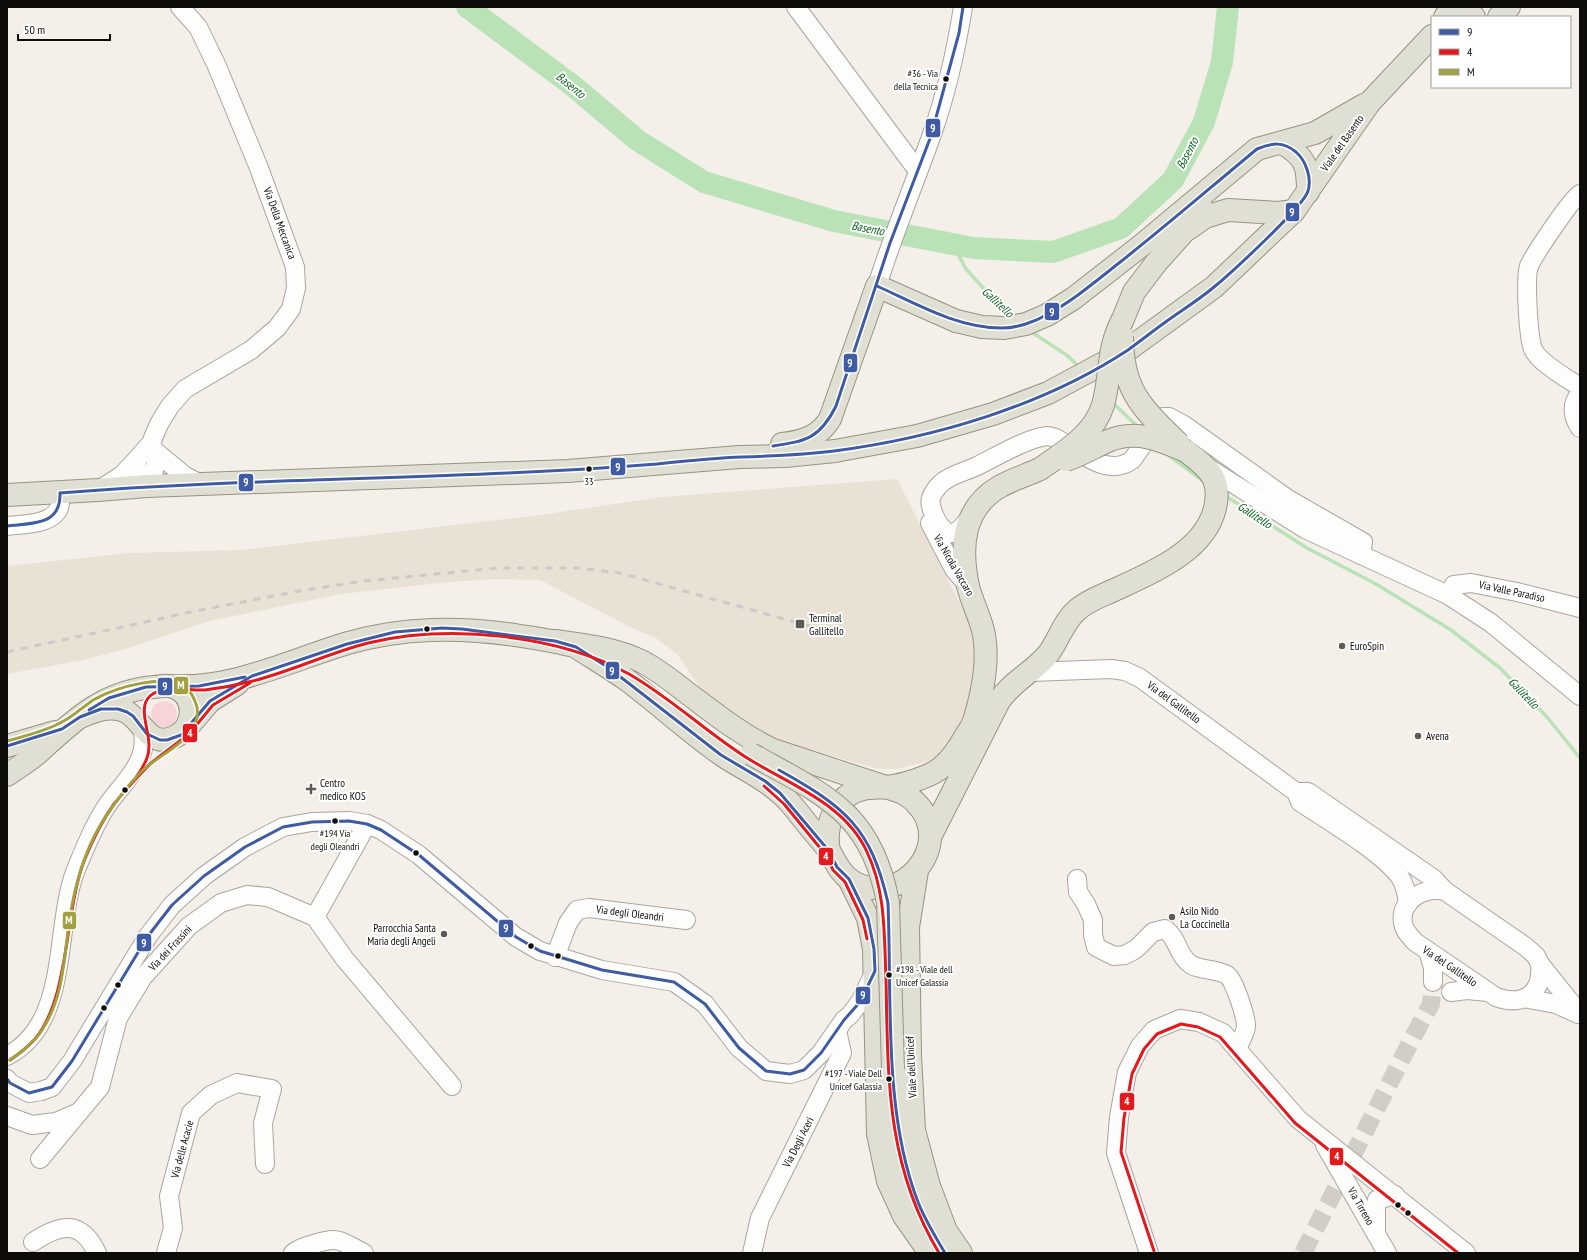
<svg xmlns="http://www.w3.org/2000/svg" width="1587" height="1260" font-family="'PT Sans Narrow',sans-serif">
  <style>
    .built { fill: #eae1d5 }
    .green { fill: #f8d4d7 }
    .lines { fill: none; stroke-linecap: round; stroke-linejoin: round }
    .stream { stroke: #b9e2b7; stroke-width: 3.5 }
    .river { stroke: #b9e2b7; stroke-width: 22 }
    .minor-tunnel { stroke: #d2cdc7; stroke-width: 18; stroke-dasharray: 18 9; stroke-linecap: butt }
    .minor-casing { stroke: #a9a5a1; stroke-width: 20 }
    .major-casing { stroke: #959480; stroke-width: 24 }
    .minor { stroke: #fdfdfc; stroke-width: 18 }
    .major { stroke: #dfdfd4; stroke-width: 22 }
    .rail { stroke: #cbcac9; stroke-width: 3; stroke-dasharray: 7 7; stroke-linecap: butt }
    .major-bridge-casing { stroke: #959480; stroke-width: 24; stroke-linecap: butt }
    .major-bridge { stroke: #dfdfd4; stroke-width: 22 }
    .bus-1-casing { stroke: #fff; stroke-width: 6 }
    .bus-2-casing { stroke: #fff; stroke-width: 6 }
    .bus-3-casing { stroke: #fff; stroke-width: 6 }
    .bus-1 { stroke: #3e5ba3; stroke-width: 3 }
    .bus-2 { stroke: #e4191c; stroke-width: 3 }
    .bus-3 { stroke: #a2a13f; stroke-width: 3 }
    .bus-dot { fill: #0e0c08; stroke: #fff; stroke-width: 1.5 }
    .poi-dot { fill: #5e5b57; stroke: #fff; stroke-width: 1.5 }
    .labels { text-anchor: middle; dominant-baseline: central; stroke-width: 4; stroke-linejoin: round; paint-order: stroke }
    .bus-label { font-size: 10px; fill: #0e0c08; stroke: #fff; text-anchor: end }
    .street-label { font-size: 11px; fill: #0e0c08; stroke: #fff }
    .poi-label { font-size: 11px; fill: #0e0c08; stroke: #fff; text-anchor: start }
    .water-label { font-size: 12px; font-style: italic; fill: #09631c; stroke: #fff }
    .line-badge { stroke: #fff; stroke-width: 1.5 }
    .badge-label { font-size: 11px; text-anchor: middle; font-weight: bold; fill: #fff }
  </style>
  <rect width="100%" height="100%" fill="#f4efe9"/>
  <polygon class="built" points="897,479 977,637 978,679 969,715 943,754 929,761 897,769 880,769 860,764 788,743 760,732 718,706 700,688 678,655 656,638 632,628 540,580 496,579 449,582 341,594 210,621 129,648 83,660 7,674 7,566 129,553 242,550 540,515 662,497"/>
  <circle class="green" cx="164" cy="714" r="13"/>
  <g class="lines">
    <g class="stream">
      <polyline points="953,245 966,269 1002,309 1014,318"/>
      <polyline points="1030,331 1068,356 1079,367"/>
      <polyline points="1111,401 1138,427"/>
      <polyline points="1164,452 1206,483"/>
      <polyline points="1224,495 1307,548 1376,584 1451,630 1500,668 1547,717 1580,758"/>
    </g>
    <polyline class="river" points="467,7 572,85 637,140 704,182 834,221 973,248 1053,252 1121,228 1173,180 1204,122 1222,62 1228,7"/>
    <polyline class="minor-tunnel" points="1303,1253 1413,1037 1431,1004 1433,982"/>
    <defs>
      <g id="minor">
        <polyline points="796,7 918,171"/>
        <path d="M1580,194C1571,199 1534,255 1529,266C1525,277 1528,336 1533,349C1538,362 1568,379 1580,387"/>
        <path d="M877,286C893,235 913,187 931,137C946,95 956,51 963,7"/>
        <path d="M1580,394C1570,404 1573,418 1580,428"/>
        <path d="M151,443C159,459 156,471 147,486C138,477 136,471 137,459L151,443L159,424L170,406L185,389L251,350L277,328L291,309L296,288L295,267L259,168L216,64L198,27L180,7"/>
        <polyline points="156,452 185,476 203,485"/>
        <polyline points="1207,467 1305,529 1448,595 1491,623 1580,696"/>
        <polyline points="99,490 122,475 137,459"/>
        <path d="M972,515C967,521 960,532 952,533C941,535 928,507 931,498C933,492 939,484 944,481C953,474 967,471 977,466C996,457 1027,438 1047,436C1054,436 1061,441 1067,445C1086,457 1110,476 1132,460L1163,417H1169L1184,425L1288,499L1363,542L1361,555"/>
        <polyline points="930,523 954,569 969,587"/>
        <path d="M7,526C22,524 52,525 59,508C61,504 60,498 60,493"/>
        <polyline points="1448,595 1454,585 1471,583 1517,592 1580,608"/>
        <path d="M1031,672L1111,669L1125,671L1140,678L1296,792L1300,802C1327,820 1382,852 1400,877C1405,885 1407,894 1408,904"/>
        <polyline points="1296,792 1308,792 1434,879 1445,891 1526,947 1536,956 1540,964 1580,1014"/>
        <path d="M1077,879L1078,892L1086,904L1093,920V935L1096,947L1114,956L1125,955L1136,949L1153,932L1165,929C1178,938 1177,954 1189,963C1198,971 1216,968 1227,975C1234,979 1246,1017 1246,1026C1246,1033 1239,1043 1237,1049"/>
        <path d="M1445,891C1425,887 1399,899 1403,923C1404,931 1410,936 1415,942L1496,997C1524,1007 1543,993 1540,964"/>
        <polyline points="315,917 367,824"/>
        <polyline points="1428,951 1433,968 1433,982"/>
        <polyline points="555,957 568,923 577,910 589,908 686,920"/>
        <polyline points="1451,992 1467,990 1488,992"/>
        <polyline points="1524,998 1556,1004 1578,1014"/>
        <path d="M7,1056C70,1024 54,929 75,872C84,850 93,827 106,807C123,782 151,761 142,728"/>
        <polyline points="7,1079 10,1083 29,1093 41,1091 52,1087 72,1061 148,936 172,905 204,876 245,847 283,827 312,822 349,821 367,824 381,830 419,855 516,937 540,951 602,970 674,982 705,1004 739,1048 766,1071 790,1074 804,1070 821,1053 844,1020 850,1015 860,1002 875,971"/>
        <polyline points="7,1116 32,1125 56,1122 77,1113"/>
        <polyline points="1325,1145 1387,1253"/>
        <polyline points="40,1159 100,1087 118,1018 143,977 189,926 221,903 247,895 268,897 315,917 344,958 452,1086"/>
        <polyline points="1376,1231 1376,1206 1377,1200 1395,1195"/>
        <path d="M33,1242C60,1224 81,1219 97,1253"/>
        <polyline points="166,1253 173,1228 169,1196 191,1113 211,1095 237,1083 272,1089 263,1123 265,1164"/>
        <path d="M293,1253C300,1248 306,1246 314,1244C340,1235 341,1242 364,1253"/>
        <polyline points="752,1253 760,1218 842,1053 837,1031"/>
        <polyline points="1149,1253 1116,1153 1119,1117 1127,1072 1140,1046 1154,1030 1180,1019 1199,1022 1223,1033 1298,1119 1466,1253"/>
      </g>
      <g id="major">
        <polyline points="1465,7 1474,17"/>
        <polyline points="1445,17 1452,7"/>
        <polyline points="1499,17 1509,7"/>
        <path d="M1282,143C1306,157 1308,166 1308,192"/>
        <polyline points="1188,229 1205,217 1228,210 1278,213 1294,211"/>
        <polyline points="1123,319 1134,292 1156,263 1182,234 1201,206"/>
        <path d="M782,444C802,442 819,437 830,419L877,286L956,321L982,327L1004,328L1026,324L1047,315L1074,298L1142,245L1257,149L1315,133L1364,105"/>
        <polyline points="7,495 98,490 147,486 568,471 739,457 785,456 835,451 917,436 993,414 1048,393 1126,351 1214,287 1294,211 1370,102 1432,36"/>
        <path d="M555,641C584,645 614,648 641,661C657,669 672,681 686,692C714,713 741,735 773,750L901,792C906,795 912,798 916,803C957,844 900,912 850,880C839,872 836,862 829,851C823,842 815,834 808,825C799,814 791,802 780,793C763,777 741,768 722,755C689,732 659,704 627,680C610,668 593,658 576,647"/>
        <path d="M169,686C233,690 288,661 348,643C404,627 458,627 515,635C533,638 551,640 569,645"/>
        <polyline points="187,728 210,701 237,684"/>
        <polyline points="7,746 55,732"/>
        <path d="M7,775C17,768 29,761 39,752C74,720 104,691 154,687C159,687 164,685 169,686C197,691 198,729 172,738C145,748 141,712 118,709C104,707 92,712 80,717"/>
        <path d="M930,837L999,701C1012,681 1034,672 1049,653C1059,639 1064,621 1077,610C1087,601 1101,596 1112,591C1149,574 1205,552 1215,508C1222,478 1208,468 1186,451"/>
        <path d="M829,851C824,826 835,795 863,789C871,787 879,788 887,787C902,785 932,777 943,766C952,758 959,748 965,737C968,732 972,727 974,721C982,695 989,663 984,635C981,618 972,603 968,586C960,548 962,509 999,487C1011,480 1027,475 1040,469"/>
        <polyline points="917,871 908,927 910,1055 914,1130 929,1186 946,1231 961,1253"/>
        <polyline points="849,879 868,918 874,949 878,1134 888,1181 904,1216 930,1253"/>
        <path d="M893,1069C896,1129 905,1190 938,1242"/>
      </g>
    </defs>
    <use href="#minor" class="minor-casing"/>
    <use href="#major" class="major-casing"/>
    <use href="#minor" class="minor"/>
    <use href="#major" class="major"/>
    <polyline class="rail" points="7,652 191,612 299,591 364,581 498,568 580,568 620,573 827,631"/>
    <defs>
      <g id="major-bridge">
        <path d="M1122,336C1122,391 1142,408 1179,444"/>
        <path d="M1066,460C1081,455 1094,447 1108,441C1136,429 1161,440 1186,451"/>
        <path d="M1040,469C1064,452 1094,435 1103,405C1112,373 1106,351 1123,319"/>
        <path d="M751,754C824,795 872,812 888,903L893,1069"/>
      </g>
    </defs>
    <use href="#major-bridge" class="major-bridge-casing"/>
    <use href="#major-bridge" class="major-bridge"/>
    <defs>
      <g id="bus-1">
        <path d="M773,446C807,441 820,438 836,406L890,243L931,136L959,33L963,7"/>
        <path d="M60,493C259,477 458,480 657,464C685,461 713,458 742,457C773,456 803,455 834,451C934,438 1043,406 1128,350C1143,339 1158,327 1174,316C1187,307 1201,298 1214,287C1230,274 1304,206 1308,191C1312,178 1306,161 1296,152C1283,141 1272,143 1257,149C1211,187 1166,226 1119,263C1096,281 1074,300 1048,314C1035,322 1017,328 1002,328C957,328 917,304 877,286"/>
        <path d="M7,526C32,523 61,526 60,493"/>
        <polyline points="89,710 109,698 146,687 199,686 245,677"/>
        <polyline points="7,746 62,729 80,717 101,709 118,709 127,712 133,716 147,734 160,740 167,740 181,735 210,701 252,676 347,644 395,632 442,628 462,629 555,641 576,647 609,668 721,755 765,781 780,793 829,851 837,867 849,879 868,918 874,949 875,971 860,1002 844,1020 821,1053 804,1070 790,1074 766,1071 739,1048 705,1004 674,982 602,970 540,951 516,937 419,855 381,830 367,824 349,821 312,822 283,827 245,847 204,876 172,905 148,936 72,1061 52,1087 29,1093 10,1083 7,1079"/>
        <path d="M779,770C845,807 871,827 888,903C892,998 883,1112 918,1202C925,1220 935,1236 945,1253"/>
      </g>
      <g id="bus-2">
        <polyline points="130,785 151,763 189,734 213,705 250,683"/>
        <polyline points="764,786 784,804 825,854 833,870 845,882 863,920 867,939"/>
        <path d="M10,1060C19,1054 27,1048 35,1039C70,997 64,914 84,861C92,841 101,822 114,804C126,789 140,776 147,758C155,737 135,710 150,696C163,684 189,691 205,690C221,688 237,685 253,681C292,671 329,653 368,643C448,624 557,634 629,674C669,697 703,729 741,754C784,783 844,801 867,852C886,892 884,935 886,979C888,1078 886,1165 939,1253"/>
        <polyline points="1154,1251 1121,1152 1124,1118 1132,1074 1144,1049 1157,1034 1181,1024 1198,1027 1220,1037 1295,1123 1458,1253"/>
      </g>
      <path id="bus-3" d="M7,741C25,736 42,732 58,724C72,718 82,707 95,699C115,688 166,672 186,688C192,693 195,700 197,707C202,739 160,753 142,771C126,787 113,805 101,824C83,854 74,889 69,923C64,959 63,999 42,1030C34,1043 22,1051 10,1060"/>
    </defs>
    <use href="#bus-1" class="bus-1-casing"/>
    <use href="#bus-2" class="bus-2-casing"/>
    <use href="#bus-3" class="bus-3-casing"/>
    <use href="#bus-1" class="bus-1"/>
    <use href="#bus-2" class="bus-2"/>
    <use href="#bus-3" class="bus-3"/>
  </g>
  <g class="bus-dot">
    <circle cx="946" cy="79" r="3.5"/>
    <circle cx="589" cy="469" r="3.5"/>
    <circle cx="427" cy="629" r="3.5"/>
    <circle cx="125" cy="790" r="3.5"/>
    <circle cx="335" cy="821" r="3.5"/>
    <circle cx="416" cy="853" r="3.5"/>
    <circle cx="531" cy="946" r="3.5"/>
    <circle cx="558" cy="956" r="3.5"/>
    <circle cx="889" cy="975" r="3.5"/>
    <circle cx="118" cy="985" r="3.5"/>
    <circle cx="104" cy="1008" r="3.5"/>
    <circle cx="889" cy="1079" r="3.5"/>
    <circle cx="1398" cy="1205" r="3.5"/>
    <circle cx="1408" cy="1213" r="3.5"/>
  </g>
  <g class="poi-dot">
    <rect x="795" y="619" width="10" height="10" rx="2"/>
    <circle cx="1342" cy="646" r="4"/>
    <circle cx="1418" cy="736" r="4"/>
    <path d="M309 783h4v4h4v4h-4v4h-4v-4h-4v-4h4z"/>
    <circle cx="1172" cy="917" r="4"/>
    <circle cx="444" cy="934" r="4"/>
  </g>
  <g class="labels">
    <g class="bus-label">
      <text x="938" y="73">#36 - Via<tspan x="938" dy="13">della Tecnica</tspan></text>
      <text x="589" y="481" text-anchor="middle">33</text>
      <text x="335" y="833" text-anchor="middle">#194 Via<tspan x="335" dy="13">degli Oleandri</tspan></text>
      <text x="896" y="969" text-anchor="start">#198 - Viale dell<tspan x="896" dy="13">Unicef Galassia</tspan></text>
      <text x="882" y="1073">#197 - Viale Dell<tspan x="882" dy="13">Unicef Galassia</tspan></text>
    </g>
    <g class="street-label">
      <text transform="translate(1342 143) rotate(-55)">Viale del Basento</text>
      <text transform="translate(280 223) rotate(70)">Via Della Meccanica</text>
      <text transform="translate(954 565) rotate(60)">Via Nicola Vaccaro</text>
      <text transform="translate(1512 591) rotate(12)">Via Valle Paradiso</text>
      <text transform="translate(1174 702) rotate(36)">Via del Gallitello</text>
      <text transform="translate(630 913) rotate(7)">Via degli Oleandri</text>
      <text transform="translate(170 948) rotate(-47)">Via dei Frassini</text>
      <text transform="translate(1450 966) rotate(34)">Via del Gallitello</text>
      <text transform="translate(911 1067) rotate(-93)">Viale dell'Unicef</text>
      <text transform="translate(798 1142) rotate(-63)">Via Degli Aceri</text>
      <text transform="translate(182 1149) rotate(-75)">Via delle Acacie</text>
      <text transform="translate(1361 1206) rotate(60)">Via Tirreno</text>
    </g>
    <g class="poi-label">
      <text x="809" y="618">Terminal<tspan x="809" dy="13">Gallitello</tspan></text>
      <text x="1350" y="646">EuroSpin</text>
      <text x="1426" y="736">Avena</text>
      <text x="320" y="783">Centro<tspan x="320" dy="13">medico KOS</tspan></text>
      <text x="1180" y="911">Asilo Nido<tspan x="1180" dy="13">La Coccinella</tspan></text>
      <text x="436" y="928" text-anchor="end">Parrocchia Santa<tspan x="436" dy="13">Maria degli Angeli</tspan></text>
    </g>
    <g class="water-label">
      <text transform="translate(571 85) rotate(39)">Basento</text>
      <text transform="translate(1187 153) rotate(-62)">Basento</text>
      <text transform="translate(868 228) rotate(11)">Basento</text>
      <text transform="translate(998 302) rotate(43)">Gallitello</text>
      <text transform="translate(1255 515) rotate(33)">Gallitello</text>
      <text transform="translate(1524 693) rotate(46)">Gallitello</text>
    </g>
  </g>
  <g class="line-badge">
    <rect x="925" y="118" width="16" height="20" rx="4" fill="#3e5ba3"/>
    <rect x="1285" y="202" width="15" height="20" rx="4" fill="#3e5ba3"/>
    <rect x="1044" y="302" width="16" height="19" rx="4" fill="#3e5ba3"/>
    <rect x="843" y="353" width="15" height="20" rx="4" fill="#3e5ba3"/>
    <rect x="610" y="457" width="16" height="19" rx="4" fill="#3e5ba3"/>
    <rect x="238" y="473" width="16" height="19" rx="4" fill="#3e5ba3"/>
    <rect x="605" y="661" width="15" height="19" rx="4" fill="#3e5ba3"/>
    <rect x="173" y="676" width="16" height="19" rx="4" fill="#a2a13f"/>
    <rect x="157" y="677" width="16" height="19" rx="4" fill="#3e5ba3"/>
    <rect x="182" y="723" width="16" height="20" rx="4" fill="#e4191c"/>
    <rect x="818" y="847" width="16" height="19" rx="4" fill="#e4191c"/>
    <rect x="62" y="911" width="15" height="19" rx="4" fill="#a2a13f"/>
    <rect x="498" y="919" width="16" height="19" rx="4" fill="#3e5ba3"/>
    <rect x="136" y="933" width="16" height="19" rx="4" fill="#3e5ba3"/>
    <rect x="855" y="986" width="16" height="19" rx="4" fill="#3e5ba3"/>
    <rect x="1119" y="1092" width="16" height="19" rx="4" fill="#e4191c"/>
    <rect x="1329" y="1147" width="15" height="19" rx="4" fill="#e4191c"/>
  </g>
  <g class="badge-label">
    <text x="933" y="132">9</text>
    <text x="1292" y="216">9</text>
    <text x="1052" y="316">9</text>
    <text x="850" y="367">9</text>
    <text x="618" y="471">9</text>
    <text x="246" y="486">9</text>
    <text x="612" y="675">9</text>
    <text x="181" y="689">M</text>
    <text x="165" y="690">9</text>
    <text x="190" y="737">4</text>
    <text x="826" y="860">4</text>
    <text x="69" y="924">M</text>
    <text x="506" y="932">9</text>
    <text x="144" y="947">9</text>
    <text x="863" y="999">9</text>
    <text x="1127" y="1105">4</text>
    <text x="1337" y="1160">4</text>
  </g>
  <rect width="1587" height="1260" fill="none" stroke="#0e0c08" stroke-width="16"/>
  <rect x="1431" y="16" width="140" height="72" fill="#ffffff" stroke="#9f9e9c"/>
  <rect x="1439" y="29" width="20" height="6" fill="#3e5ba3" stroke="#9f9e9c"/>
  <text x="1467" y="36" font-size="12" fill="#0e0c08">9</text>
  <rect x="1439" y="49" width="20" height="6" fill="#e4191c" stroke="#9f9e9c"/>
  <text x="1467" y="56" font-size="12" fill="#0e0c08">4</text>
  <rect x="1439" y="69" width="20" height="6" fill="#a2a13f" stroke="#9f9e9c"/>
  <text x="1467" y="76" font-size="12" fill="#0e0c08">M</text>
  <path d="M18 34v6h92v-6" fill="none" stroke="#0e0c08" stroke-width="2"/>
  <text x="24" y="34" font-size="12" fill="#0e0c08" stroke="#ffffff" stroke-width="3" paint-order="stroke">50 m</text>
</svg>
